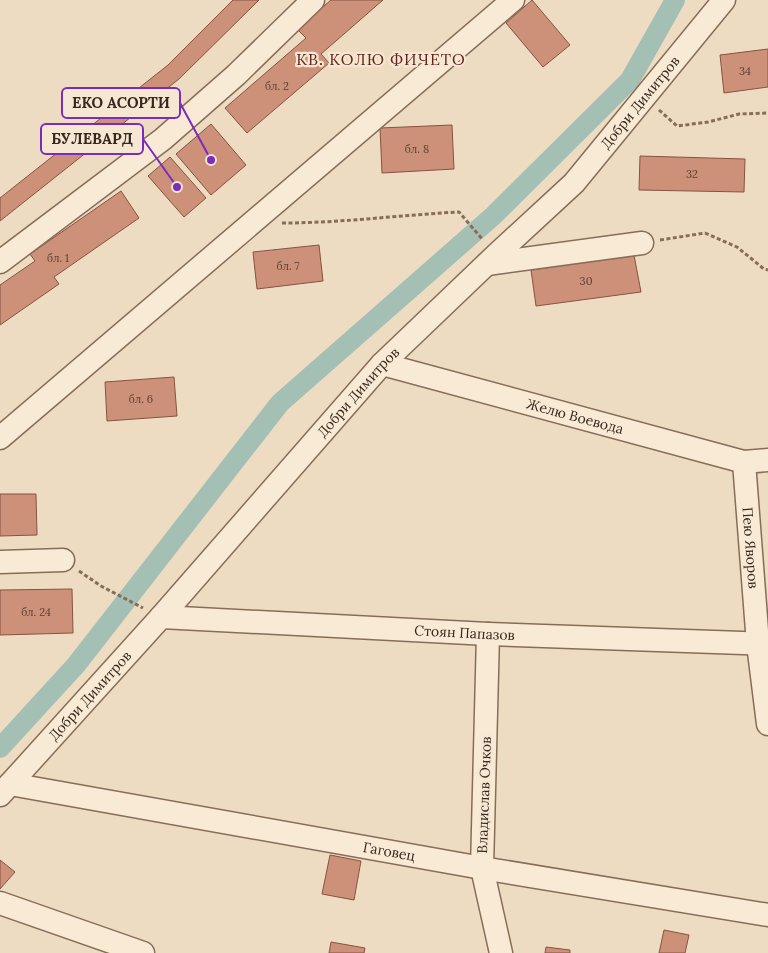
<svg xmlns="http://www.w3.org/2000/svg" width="768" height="953" font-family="Lora,serif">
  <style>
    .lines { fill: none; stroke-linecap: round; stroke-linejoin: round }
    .canal { stroke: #a4c0b5; stroke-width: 20 }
    .building { fill: #cc9178; stroke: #86533f }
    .minor-casing { stroke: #876d59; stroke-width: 25 }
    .path { stroke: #876d59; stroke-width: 3; stroke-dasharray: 4 2.5; stroke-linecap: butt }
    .minor { stroke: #f8ead5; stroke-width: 22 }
    .labels { text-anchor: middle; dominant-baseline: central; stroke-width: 4.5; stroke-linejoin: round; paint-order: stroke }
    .number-label { font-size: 11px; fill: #5c4234 }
    .street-label { font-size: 14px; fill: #37271e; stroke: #f5e7d2 }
    .quarter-label { font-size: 16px; letter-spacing: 1px; fill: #64241d; stroke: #f5e7d2 }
    .leader { fill: none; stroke: #7b2cbf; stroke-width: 2 }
    .callout-dot { fill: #7b2cbf; stroke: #f5e7d2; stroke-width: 2 }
    .callout { fill: #f5e7d2; stroke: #7b2cbf; stroke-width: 2 }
    .callout-label { font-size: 15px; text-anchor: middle; font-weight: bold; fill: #37271e }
  </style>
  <rect width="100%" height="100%" fill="#eedcc2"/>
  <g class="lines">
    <polyline class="canal" points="0,748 76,665 280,403 493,216 630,80 675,0"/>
  </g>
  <g class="building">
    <polygon points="233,0 259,0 179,79 0,221 0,198 168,65"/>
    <polygon points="331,0 383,0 321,54 329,63 247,133 225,108 306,38 297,29"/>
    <polygon points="532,0 570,45 543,67 506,23"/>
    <polygon points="768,49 768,87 724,93 720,55"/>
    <polygon points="211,124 246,165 211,195 176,154"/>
    <polygon points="452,125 454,169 382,173 380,128"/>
    <polygon points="640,156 745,159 744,192 639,190"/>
    <polygon points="170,157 206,198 184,217 148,176"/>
    <polygon points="121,191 139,218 54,277 59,284 0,325 0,285 35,261 30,254"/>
    <polygon points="319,245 323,281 257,289 253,252"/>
    <polygon points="634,255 641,292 536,306 531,270"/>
    <polygon points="174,377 177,416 107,421 105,382"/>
    <polygon points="0,494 36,494 37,535 0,536"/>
    <polygon points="72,589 73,633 0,635 0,590"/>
    <polygon points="330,855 361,861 354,900 322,894"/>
    <polygon points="0,860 15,872 0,889"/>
    <polygon points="664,930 689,935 685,953 659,953"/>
    <polygon points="331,942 365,948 364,953 329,953"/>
    <polygon points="546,947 570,950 570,953 545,953"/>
  </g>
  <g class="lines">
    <defs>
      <g id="minor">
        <polyline points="0,262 163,139 236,75 313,0"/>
        <polyline points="487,264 642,243"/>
        <path id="s1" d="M382,364L744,462L768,460"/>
        <polyline points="0,438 513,0"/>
        <path id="s2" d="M744,462L758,644L768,724"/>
        <polyline points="0,562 63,560"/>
        <path id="s3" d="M161,617L488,634L768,644"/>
        <polyline points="488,634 482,868 501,953"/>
        <path id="s4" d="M10,784L482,868L768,915"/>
        <path id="s5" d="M0,795L161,617L382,364L496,255L574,183L724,0"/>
        <polyline points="0,903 143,953"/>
      </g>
    </defs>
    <use href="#minor" class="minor-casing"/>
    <g class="path">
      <polyline points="659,110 677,126 708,122 739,114 768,113"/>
      <path d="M282,223C341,223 400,215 459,212L483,240"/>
      <polyline points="660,240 705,233 737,247 764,269 768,270"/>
      <polyline points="79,571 101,586 143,608"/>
    </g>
    <use href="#minor" class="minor"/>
  </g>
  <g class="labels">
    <g class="number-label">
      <text x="745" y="71">34</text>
      <text x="277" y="86">бл. 2</text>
      <text x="417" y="149">бл. 8</text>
      <text x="692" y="174">32</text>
      <text x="58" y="258">бл. 1</text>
      <text x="288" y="266">бл. 7</text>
      <text x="586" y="281">30</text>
      <text x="141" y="399">бл. 6</text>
      <text x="36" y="612">бл. 24</text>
    </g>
    <g class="street-label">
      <text stroke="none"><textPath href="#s5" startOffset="944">Добри Димитров</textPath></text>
      <text stroke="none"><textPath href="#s5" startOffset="539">Добри Димитров</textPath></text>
      <text stroke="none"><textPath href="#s1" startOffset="200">Желю Воевода</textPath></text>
      <text stroke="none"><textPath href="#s2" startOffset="86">Пею Яворов</textPath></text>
      <text stroke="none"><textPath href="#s3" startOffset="304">Стоян Папазов</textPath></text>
      <text stroke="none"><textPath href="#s5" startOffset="134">Добри Димитров</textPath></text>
      <text transform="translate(484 795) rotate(-88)">Владислав Очков</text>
      <text stroke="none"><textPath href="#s4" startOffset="385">Гаговец</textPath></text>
    </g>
    <g class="quarter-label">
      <text x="381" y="59">КВ. КОЛЮ ФИЧЕТО</text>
    </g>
  </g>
  <path class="leader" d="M211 160L180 103M177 187L143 139"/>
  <g class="callout-dot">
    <circle cx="211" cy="160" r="5"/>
    <circle cx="177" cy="187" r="5"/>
  </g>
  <g class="callout">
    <rect x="62" y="88" width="118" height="30" rx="5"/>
    <rect x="41" y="124" width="102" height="30" rx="5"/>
  </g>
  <g class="callout-label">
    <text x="121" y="108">ЕКО АСОРТИ</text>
    <text x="92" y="144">БУЛЕВАРД</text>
  </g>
</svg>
